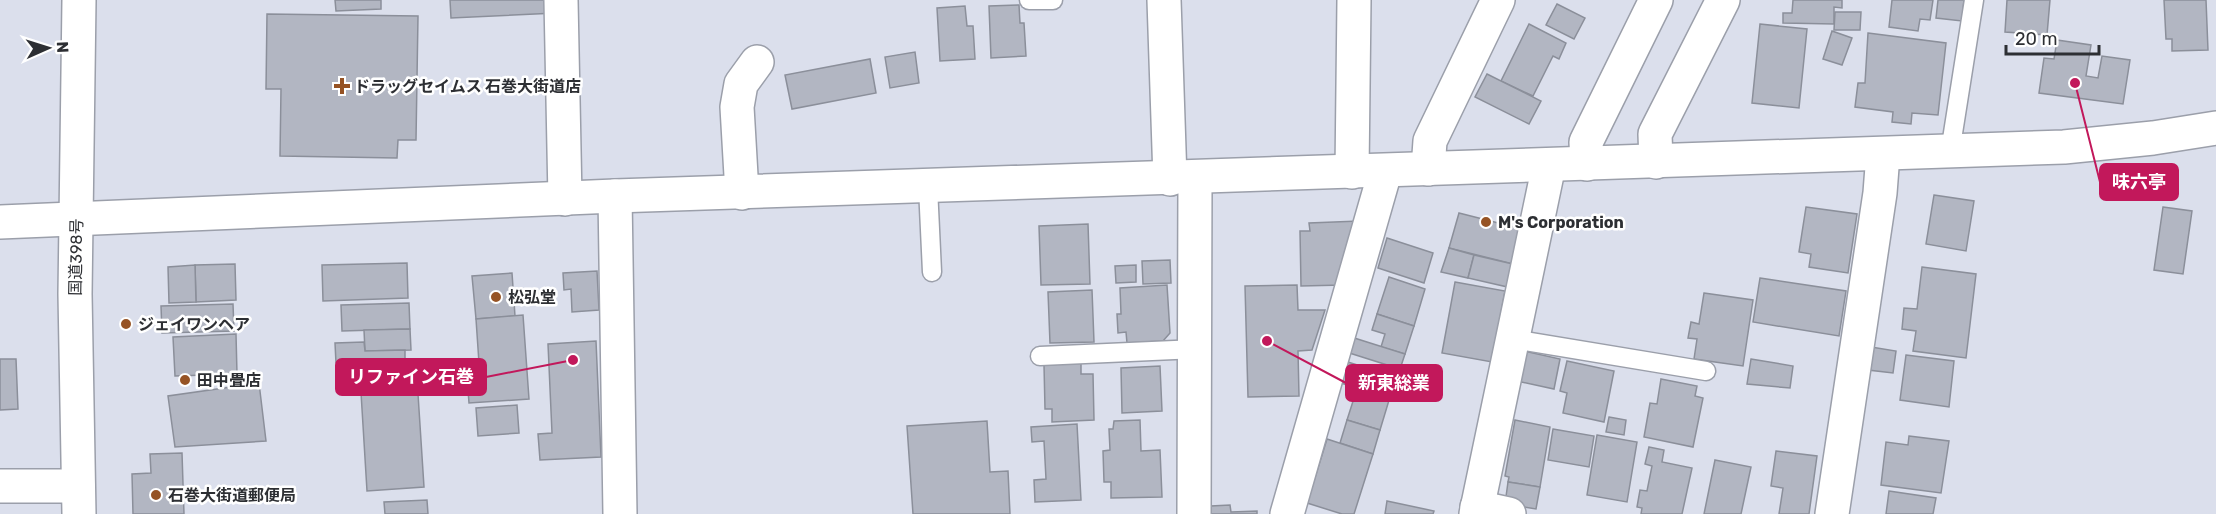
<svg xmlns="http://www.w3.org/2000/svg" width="2216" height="514" font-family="Rubik,'Noto Sans JP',sans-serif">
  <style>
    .building { fill: #b2b6c2; stroke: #8b8f9a; stroke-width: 1.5 }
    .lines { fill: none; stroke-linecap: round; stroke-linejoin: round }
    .lane-casing { stroke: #9b9faa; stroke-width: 21 }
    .street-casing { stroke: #9b9faa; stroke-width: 36 }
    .secondary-casing { stroke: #9b9faa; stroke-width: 36 }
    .highway-casing { stroke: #9b9faa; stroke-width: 36 }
    .lane { stroke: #fff; stroke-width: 18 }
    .street { stroke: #fff; stroke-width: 33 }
    .secondary { stroke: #fff; stroke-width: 33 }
    .highway { stroke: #fff; stroke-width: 33 }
    .poi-dot { fill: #965324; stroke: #fff; stroke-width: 2 }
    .labels { text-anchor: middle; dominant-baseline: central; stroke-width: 5; stroke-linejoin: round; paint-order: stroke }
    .poi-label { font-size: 16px; font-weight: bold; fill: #2d2f33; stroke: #fff; text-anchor: start }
    .street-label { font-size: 16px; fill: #2d2f33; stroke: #fff }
    .leader { fill: none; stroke: #c2185b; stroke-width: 2 }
    .callout-dot { fill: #c2185b; stroke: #fff; stroke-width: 2 }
    .callout { fill: #c2185b; stroke: #c2185b; stroke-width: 2 }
    .callout-label { font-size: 18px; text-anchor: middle; font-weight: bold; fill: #fff }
  </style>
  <rect width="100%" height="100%" fill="#dbdfec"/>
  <g class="building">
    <polygon points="335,0 381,0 381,9 336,11"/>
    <polygon points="450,0 555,0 556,13 451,18"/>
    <polygon points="1793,0 1842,0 1842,8 1834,7 1834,24 1783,23 1783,13 1792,13"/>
    <polygon points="1892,0 1933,0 1930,20 1920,19 1918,31 1889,27"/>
    <polygon points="1938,0 1964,0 1962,21 1936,18"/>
    <polygon points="2007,0 2050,0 2047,35 2005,32"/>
    <polygon points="2164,0 2206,0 2208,50 2172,51 2172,39 2166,39"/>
    <polygon points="1557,4 1585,18 1574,39 1546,25"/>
    <polygon points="1019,5 1020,23 1024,23 1026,56 991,58 989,6"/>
    <polygon points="965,6 967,26 973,26 975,59 940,61 937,8"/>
    <polygon points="1835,12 1861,12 1860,30 1834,30"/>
    <polygon points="267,14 418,16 416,140 398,140 397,158 280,156 281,89 266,89"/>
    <polygon points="1529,24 1566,43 1559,59 1553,56 1533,96 1501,81"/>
    <polygon points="1760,24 1807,29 1799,108 1752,103"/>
    <polygon points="1832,31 1852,38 1842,65 1823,59"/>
    <polygon points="1868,33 1946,43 1938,115 1912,113 1911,124 1892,122 1893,112 1855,107 1858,83 1865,83"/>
    <polygon points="2057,40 2091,45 2086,76 2098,78 2102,56 2130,60 2123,104 2039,93 2044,58 2054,59"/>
    <polygon points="915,52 919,83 890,88 885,57"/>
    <polygon points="870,59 876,93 792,109 785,75"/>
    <polygon points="1487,74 1541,101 1529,124 1475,97"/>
    <polygon points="1934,195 1974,201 1966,251 1926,244"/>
    <polygon points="1806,207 1857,214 1848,273 1809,267 1811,254 1799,252"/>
    <polygon points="2163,207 2192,211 2183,274 2154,270"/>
    <polygon points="1459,213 1526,230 1517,265 1449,248"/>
    <polygon points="1359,221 1343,285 1301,286 1300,231 1310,231 1309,223"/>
    <polygon points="1088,224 1090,284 1041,285 1039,226"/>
    <polygon points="1387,238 1433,253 1424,283 1378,268"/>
    <polygon points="1449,248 1474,255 1468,278 1441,272"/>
    <polygon points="1474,255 1517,265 1512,288 1468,278"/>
    <polygon points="1170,260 1171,283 1143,284 1142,261"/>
    <polygon points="407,263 408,298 323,301 322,265"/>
    <polygon points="235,264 236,300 196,302 195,265"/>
    <polygon points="195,265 196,302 169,303 168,267"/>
    <polygon points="1136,265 1136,282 1116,283 1115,266"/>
    <polygon points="1922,267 1976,274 1966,358 1913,351 1916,331 1902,329 1904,308 1917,309"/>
    <polygon points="597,271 599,310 572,312 571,289 564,290 563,273"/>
    <polygon points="512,273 515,316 476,319 472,276"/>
    <polygon points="1389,277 1425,289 1414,326 1377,314"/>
    <polygon points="1760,278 1846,291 1839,336 1753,322"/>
    <polygon points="1455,282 1505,291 1492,362 1442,353"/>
    <polygon points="1167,285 1170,333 1163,341 1127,343 1126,332 1118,333 1117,314 1121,314 1120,288"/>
    <polygon points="1297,285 1298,310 1325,310 1312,350 1298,351 1299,396 1248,397 1245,286"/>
    <polygon points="1092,290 1094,342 1050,343 1048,292"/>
    <polygon points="1704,293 1753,300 1743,366 1694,359 1697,339 1688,338 1691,322 1699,324"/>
    <polygon points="409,303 410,329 342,331 341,305"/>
    <polygon points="233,304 234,331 162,333 161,306"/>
    <polygon points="1377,314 1414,326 1405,354 1381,347 1385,334 1372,330"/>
    <polygon points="523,315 529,399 469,403 466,364 479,363 476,319"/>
    <polygon points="410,329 411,350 365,351 364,330"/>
    <polygon points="236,334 237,374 175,376 173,337"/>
    <polygon points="1348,336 1405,354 1400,369 1343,351"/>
    <polygon points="596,341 601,457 540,460 538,434 552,433 548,344"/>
    <polygon points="364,342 365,351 405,350 405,361 336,363 335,343"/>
    <polygon points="1871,347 1896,351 1893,373 1868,370"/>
    <polygon points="1519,350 1560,359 1554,389 1512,380"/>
    <polygon points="1906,355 1954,361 1949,407 1900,400"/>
    <polygon points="0,359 16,359 18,409 0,410"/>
    <polygon points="1338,359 1364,367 1357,388 1331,380"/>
    <polygon points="1751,359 1793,366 1790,388 1747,384"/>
    <polygon points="1567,361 1614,371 1604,422 1563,413 1567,393 1560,391"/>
    <polygon points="1081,363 1081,374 1093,374 1094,420 1052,422 1052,409 1045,409 1044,365"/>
    <polygon points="1160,366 1162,411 1122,413 1121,368"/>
    <polygon points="1364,367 1396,377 1380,430 1347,420"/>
    <polygon points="398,373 400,395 418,394 424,487 367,491 360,376"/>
    <polygon points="1661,379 1697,386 1695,396 1703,398 1693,447 1644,437 1650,403 1657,404"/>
    <polygon points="259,383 266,441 175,447 168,396"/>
    <polygon points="517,405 519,433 478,436 476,408"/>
    <polygon points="1609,417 1626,420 1624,435 1606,432"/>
    <polygon points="1140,420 1141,451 1160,450 1162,497 1111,498 1111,482 1104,482 1103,451 1110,450 1109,429 1113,429 1114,421"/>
    <polygon points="1347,420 1380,430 1373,454 1340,443"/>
    <polygon points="1515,420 1550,427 1540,487 1508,482 1509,477 1505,476"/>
    <polygon points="987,421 990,472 1008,471 1010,514 913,514 907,426"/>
    <polygon points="1077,424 1081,500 1035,502 1034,480 1046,479 1044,441 1032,442 1031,427"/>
    <polygon points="1553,429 1594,436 1589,467 1548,460"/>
    <polygon points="1597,435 1637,442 1627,502 1587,495"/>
    <polygon points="1909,436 1949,441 1941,493 1881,485 1886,442 1908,445"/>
    <polygon points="1327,439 1373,454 1354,514 1342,514 1307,503"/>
    <polygon points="1649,447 1664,450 1662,462 1692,468 1682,514 1641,514 1642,508 1637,507 1640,490 1647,491 1652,466 1645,464"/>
    <polygon points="1776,451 1817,456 1809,514 1779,514 1783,488 1771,486"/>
    <polygon points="182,453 184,514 133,514 132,474 151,473 150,454"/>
    <polygon points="1715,460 1751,467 1741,514 1704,514"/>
    <polygon points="1508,482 1540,487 1536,509 1505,504"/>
    <polygon points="1889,491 1936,498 1933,514 1886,514"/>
    <polygon points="427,500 428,514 385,514 384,502"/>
    <polygon points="1387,501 1434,511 1433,514 1385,514"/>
    <polygon points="1230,505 1231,512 1257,511 1257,514 1211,514 1211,506"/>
  </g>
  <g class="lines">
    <defs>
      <g id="lane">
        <polyline points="1029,0 1053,0"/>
        <polyline points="1950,152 1974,0"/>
        <polyline points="928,187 932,272"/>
        <polyline points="1513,339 1706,371"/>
        <polyline points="1040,356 1197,349"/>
      </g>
      <g id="street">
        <polyline points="561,0 565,199"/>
        <polyline points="1164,0 1170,179"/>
        <polyline points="1656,162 1655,134 1723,0"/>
        <polyline points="1587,164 1586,142 1656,0"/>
        <polyline points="1428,169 1430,141 1498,0"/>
        <polyline points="1352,172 1354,0"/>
        <polyline points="742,193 737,107 741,84 757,62"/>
        <polyline points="615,196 620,514"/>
        <polyline points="0,486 78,486"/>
        <polyline points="1477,507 1509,514"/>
        <polyline points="1194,514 1195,178"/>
        <polyline points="1287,514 1385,172"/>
        <polyline points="1476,514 1549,165"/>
        <polyline points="1832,514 1880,193 1883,154"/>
      </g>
      <polyline id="secondary" points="0,222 615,196 2064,147 2153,138 2216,128"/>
      <polyline id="highway" points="79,0 75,294 79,514"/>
    </defs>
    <use href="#lane" class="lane-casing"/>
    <use href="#street" class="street-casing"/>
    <use href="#secondary" class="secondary-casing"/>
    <use href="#highway" class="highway-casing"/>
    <use href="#lane" class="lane"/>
    <use href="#street" class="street"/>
    <use href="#secondary" class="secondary"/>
    <use href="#highway" class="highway"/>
  </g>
  <g class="poi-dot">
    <path d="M339 77h6v6h6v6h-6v6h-6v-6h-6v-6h6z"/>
    <circle cx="1486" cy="222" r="6"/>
    <circle cx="496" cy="297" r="6"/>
    <circle cx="126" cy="324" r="6"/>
    <circle cx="185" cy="380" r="6"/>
    <circle cx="156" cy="495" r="6"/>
  </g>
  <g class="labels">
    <g class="poi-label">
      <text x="354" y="86">ドラッグセイムス 石巻大街道店</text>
      <text x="1498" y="222">M's Corporation</text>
      <text x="508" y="297">松弘堂</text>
      <text x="138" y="324">ジェイワンヘア</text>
      <text x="197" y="380">田中畳店</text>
      <text x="168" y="495">石巻大街道郵便局</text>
    </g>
    <g class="street-label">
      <text transform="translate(76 257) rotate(-89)">国道398号</text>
    </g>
  </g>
  <path class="leader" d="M2075 83L2100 182M573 360L486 377M1267 341L1346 383"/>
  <g class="callout-dot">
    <circle cx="2075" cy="83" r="6"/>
    <circle cx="573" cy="360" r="6"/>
    <circle cx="1267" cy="341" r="6"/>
  </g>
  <g class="callout">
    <rect x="2100" y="164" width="78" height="36" rx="6"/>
    <rect x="336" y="359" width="150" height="36" rx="6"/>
    <rect x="1346" y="365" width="96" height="36" rx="6"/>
  </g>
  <g class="callout-label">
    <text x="2139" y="188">味六亭</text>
    <text x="411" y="383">リファイン石巻</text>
    <text x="1394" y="389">新東総業</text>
  </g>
  <g transform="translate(48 48) rotate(87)" stroke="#ffffff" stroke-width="4.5" paint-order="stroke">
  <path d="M0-4.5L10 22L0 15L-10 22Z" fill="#2d2f33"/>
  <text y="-9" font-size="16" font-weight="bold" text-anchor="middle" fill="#2d2f33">N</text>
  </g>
  <path d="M2006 45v9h93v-9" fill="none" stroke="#2d2f33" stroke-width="3"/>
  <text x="2015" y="45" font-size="18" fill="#2d2f33" stroke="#ffffff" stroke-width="4.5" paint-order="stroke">20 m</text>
</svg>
